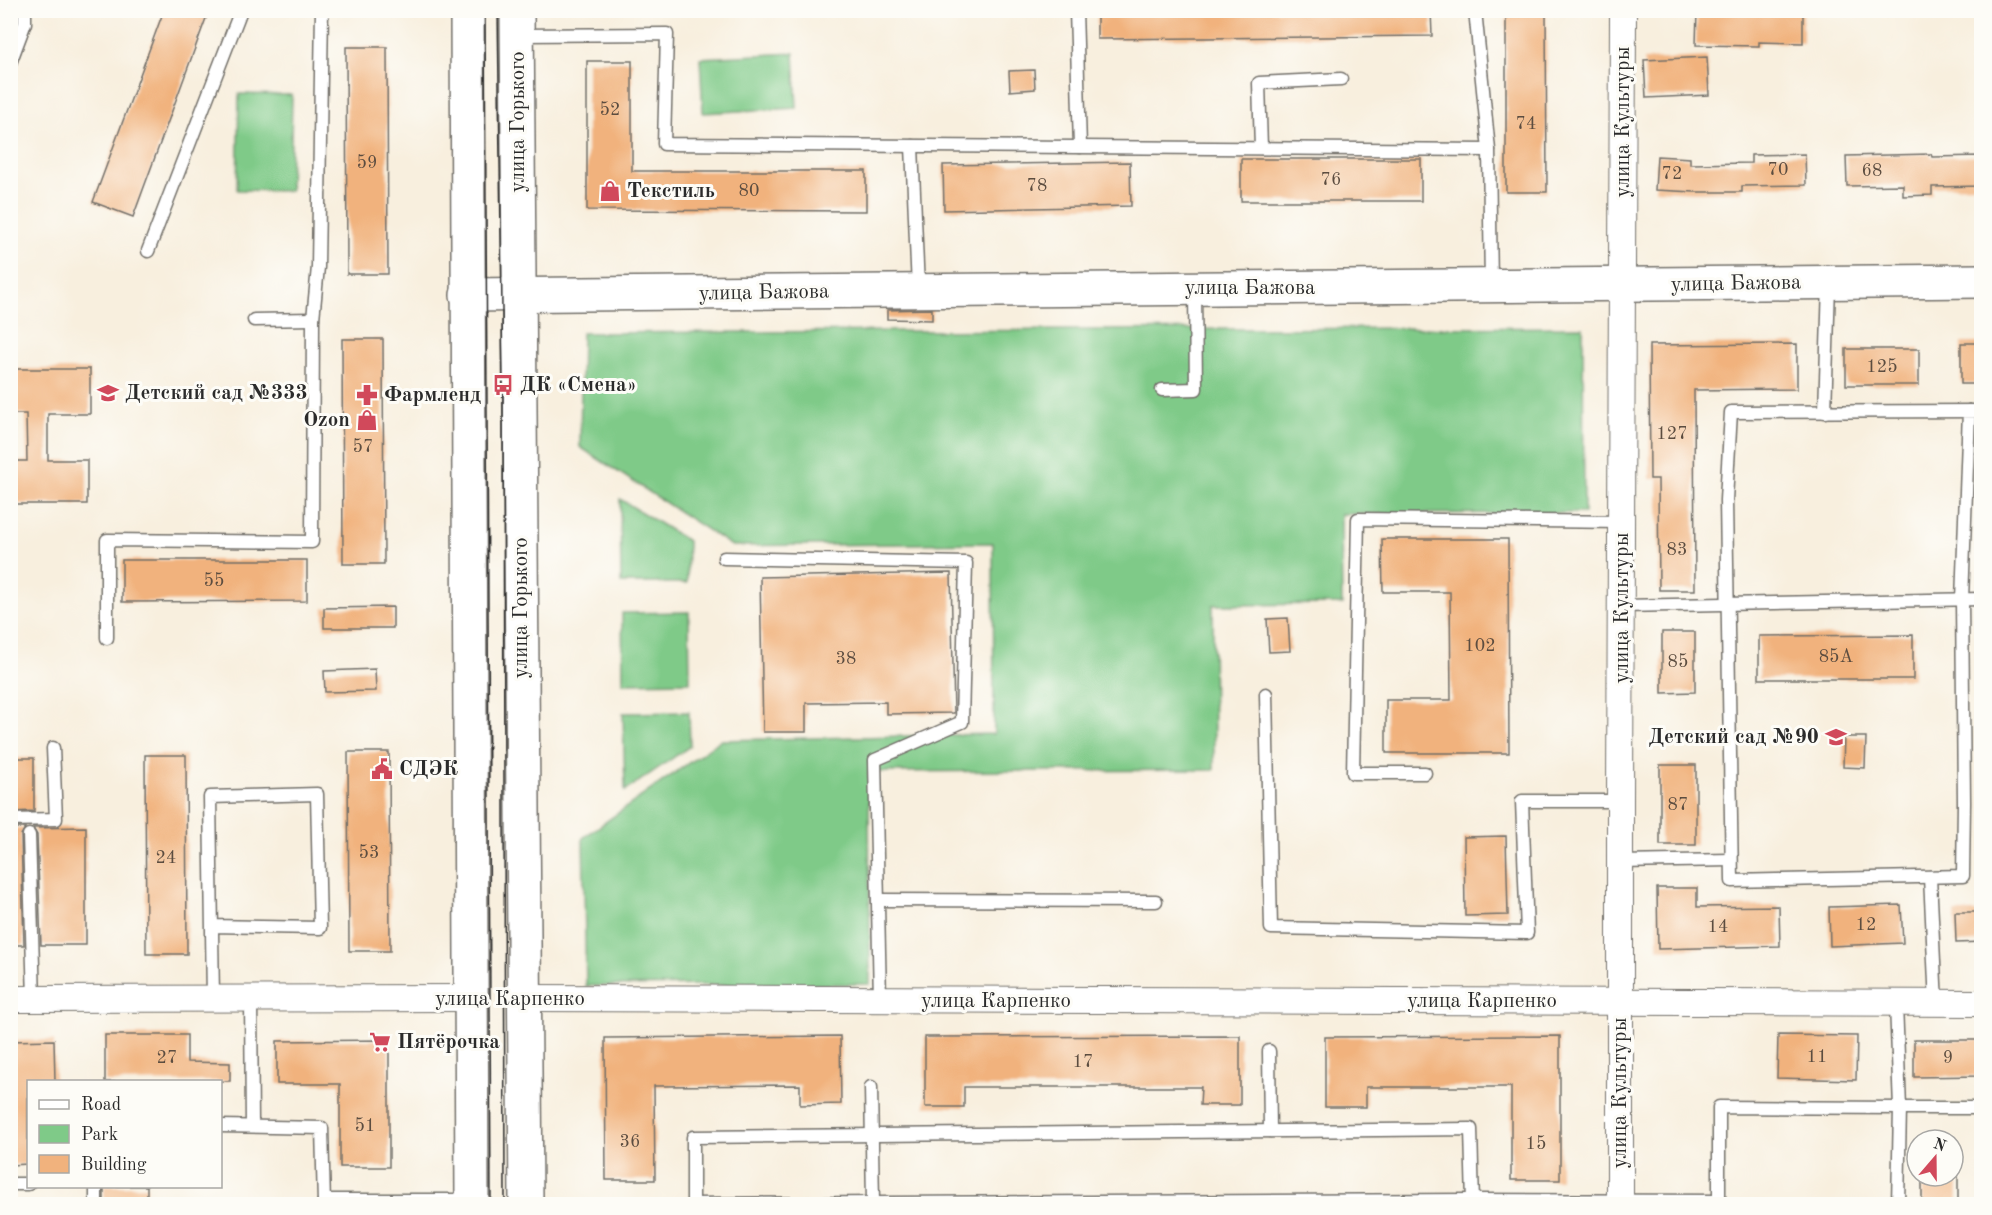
<svg xmlns="http://www.w3.org/2000/svg" width="1992" height="1215" font-family="'Old Standard TT',serif">
  <style>
    .green { fill: #7fca88; stroke: #557a5a; stroke-width: 1.5 }
    .building { fill: #f1b27d }
    .lines { fill: none; stroke-linecap: round; stroke-linejoin: round }
    .lane-casing { stroke: #73706a; stroke-width: 15 }
    .street-casing { stroke: #73706a; stroke-width: 28 }
    .secondary-casing { stroke: #73706a; stroke-width: 36 }
    .lane { stroke: #fff; stroke-width: 12 }
    .street { stroke: #fff; stroke-width: 26 }
    .secondary { stroke: #fff; stroke-width: 33 }
    .tram { stroke: #2b2b2b; stroke-width: 1.5 }
    .labels { text-anchor: middle; dominant-baseline: central; stroke-width: 6; stroke-linejoin: round; paint-order: stroke }
    .number-label { font-size: 18px; fill: #5c4d40 }
    .street-label { font-size: 21px; fill: #2b2b2b; stroke: #fdfcf7 }
    .poi-label { font-size: 21px; font-weight: bold; fill: #2b2b2b; stroke: #fdfcf7; text-anchor: start }
  </style>
  <rect width="100%" height="100%" fill="#fdfcf7"/>
  <filter id="ink" filterUnits="userSpaceOnUse"><feTurbulence type="fractalNoise" baseFrequency=".0167" numOctaves="2"/><feDisplacementMap in="SourceGraphic" scale="12" xChannelSelector="R" yChannelSelector="G"/><feConvolveMatrix kernelMatrix="1 2 1 2 8 2 1 2 1" color-interpolation-filters="sRGB"/></filter>
  <filter id="wash" filterUnits="userSpaceOnUse"><feTurbulence type="fractalNoise" baseFrequency=".008" numOctaves="4" result="noise"/><feDisplacementMap in="SourceGraphic" scale="24" xChannelSelector="R" yChannelSelector="G"/><feGaussianBlur stdDeviation="1.35" result="paint"/><feColorMatrix in="noise" values="0 0 0 0 0 0 0 0 0 0 0 0 0 0 0 0 0 1.4 0 .05"/><feComposite in="paint" operator="in"/></filter>
  <g filter="url(#wash)">
    <rect width="100%" height="100%" fill="#f8efde"/>
    <g class="green">
      <polygon points="794,53 797,108 703,113 700,58"/>
      <polygon points="239,94 292,95 290,191 237,190"/>
      <polygon points="1583,327 1584,513 1341,514 1342,604 1213,605 1214,770 869,772 870,984 586,986 583,838 721,740 994,734 993,543 732,546 580,447 582,333"/>
      <polygon points="620,499 688,541 687,583 621,583"/>
      <polygon points="689,612 690,682 623,683 622,613"/>
      <polygon points="689,712 690,746 625,791 623,713"/>
    </g>
    <g id="blocks">
      <g class="building">
        <polygon points="164,10 209,10 133,217 93,202"/>
        <polygon points="1097,10 1431,10 1432,36 1097,39"/>
        <polygon points="1506,10 1546,10 1547,192 1506,192"/>
        <polygon points="1697,10 1803,10 1803,43 1759,42 1759,46 1696,45"/>
        <polygon points="346,47 387,47 388,274 347,274"/>
        <polygon points="1707,57 1709,95 1646,98 1644,60"/>
        <polygon points="587,61 632,61 632,171 866,171 866,211 587,210"/>
        <polygon points="1034,70 1035,89 1010,91 1009,71"/>
        <polygon points="1805,154 1806,185 1742,186 1742,192 1695,192 1655,190 1657,156 1690,158 1690,164 1751,163 1751,155"/>
        <polygon points="1931,154 1932,157 1982,156 1982,186 1932,187 1932,195 1903,196 1903,185 1847,186 1846,156"/>
        <rect x="1241" y="159" width="180" height="42"/>
        <polygon points="1130,162 1131,206 944,210 943,165"/>
        <polygon points="932,309 932,320 887,319 887,310"/>
        <polygon points="342,339 383,339 384,564 343,564"/>
        <rect x="1961" y="343" width="21" height="41"/>
        <polygon points="1797,344 1797,389 1694,390 1695,590 1659,590 1658,479 1650,479 1649,345"/>
        <rect x="1846" y="349" width="73" height="36"/>
        <polygon points="10,369 90,369 90,414 48,414 48,460 87,460 87,504 10,504 10,461 27,461 26,414 10,414"/>
        <polygon points="1382,539 1508,539 1509,753 1386,753 1386,700 1451,700 1450,592 1383,592"/>
        <polygon points="122,560 307,560 307,601 122,602"/>
        <polygon points="951,573 954,713 886,714 886,702 806,703 806,732 763,732 760,577"/>
        <polygon points="393,607 393,628 324,628 324,608"/>
        <polygon points="1288,618 1290,651 1269,652 1267,619"/>
        <polygon points="1662,632 1695,632 1695,692 1662,693"/>
        <polygon points="1913,635 1913,679 1759,679 1759,636"/>
        <polygon points="375,669 376,691 325,692 324,671"/>
        <polygon points="1844,737 1866,737 1865,768 1843,767"/>
        <polygon points="348,752 389,752 390,951 349,951"/>
        <polygon points="145,755 186,755 187,954 146,954"/>
        <polygon points="10,758 34,758 34,811 10,812"/>
        <rect x="1660" y="765" width="36" height="80"/>
        <polygon points="86,827 86,945 41,945 37,835 33,828"/>
        <polygon points="10,828 25,828 21,835 24,945 10,945"/>
        <polygon points="1506,836 1508,915 1465,916 1464,837"/>
        <polygon points="1657,888 1697,888 1697,907 1779,906 1780,946 1658,949"/>
        <polygon points="1901,905 1903,943 1830,946 1829,907"/>
        <polygon points="1955,912 1982,912 1982,942 1956,943"/>
        <polygon points="105,1035 187,1035 187,1062 230,1063 230,1081 105,1082"/>
        <polygon points="1778,1035 1857,1036 1856,1080 1777,1078"/>
        <polygon points="840,1036 841,1104 800,1105 800,1085 654,1086 655,1180 606,1180 605,1038"/>
        <polygon points="1240,1036 1240,1105 1200,1105 1201,1087 964,1087 964,1107 925,1107 925,1037"/>
        <polygon points="1560,1036 1560,1180 1511,1180 1511,1087 1366,1087 1366,1107 1325,1107 1325,1037"/>
        <polygon points="54,1040 55,1082 28,1082 28,1164 10,1165 10,1041"/>
        <polygon points="389,1040 389,1167 340,1167 340,1084 277,1084 277,1041"/>
        <polygon points="1914,1040 1982,1040 1982,1076 1914,1077"/>
        <rect x="1922" y="1176" width="36" height="28"/>
        <rect x="104" y="1186" width="43" height="18"/>
      </g>
    </g>
  </g>
  <g filter="url(#ink)">
    <use href="#blocks" fill-opacity="0" stroke="#73706a" stroke-width="1.5"/>
    <g class="lines">
      <defs>
        <g id="lane">
          <polyline points="1076,10 1080,147"/>
          <polyline points="1475,10 1489,150 1491,285"/>
          <polyline points="519,35 667,34 664,144 1489,150"/>
          <polyline points="10,63 25,23 25,10"/>
          <polyline points="912,146 918,289"/>
          <polyline points="1261,148 1259,83 1341,79"/>
          <polyline points="148,251 241,10"/>
          <polyline points="254,320 313,319"/>
          <polyline points="1162,390 1196,389 1195,290"/>
          <polyline points="1969,411 1962,600 1964,802 1963,876 1732,881 1726,500 1731,412 1982,411"/>
          <polyline points="1825,412 1829,284"/>
          <polyline points="724,558 966,563 962,722 875,760 880,1000"/>
          <polyline points="1622,606 1982,599"/>
          <polyline points="107,638 107,540 312,542 313,319 318,267 322,10"/>
          <polyline points="1266,694 1271,928 1527,933 1522,801 1620,801"/>
          <polyline points="1425,773 1353,773 1358,519 1622,522"/>
          <polyline points="10,820 56,819 53,748"/>
          <polyline points="29,835 34,999"/>
          <polyline points="1620,862 1731,860"/>
          <polyline points="1930,877 1936,1004"/>
          <polyline points="878,900 1156,901"/>
          <polyline points="212,926 320,928 317,794 210,797 213,999"/>
          <polyline points="251,998 252,1126"/>
          <polyline points="1269,1051 1270,1131"/>
          <polyline points="871,1087 873,1203"/>
          <polyline points="220,1126 322,1128 324,1204"/>
          <polyline points="10,1184 28,1184"/>
          <polyline points="96,1186 96,1204"/>
          <polyline points="324,1200 469,1200"/>
          <polyline points="693,1204 1473,1200 1719,1201"/>
          <polyline points="693,1204 693,1137 1471,1129 1473,1204"/>
          <polyline points="1719,1204 1719,1107 1900,1108 1896,1004"/>
          <polyline points="1898,1204 1900,1108 1982,1108"/>
        </g>
        <g id="street">
          <polyline points="524,998 1982,1003"/>
          <polyline points="10,999 471,998"/>
          <polyline points="1620,1204 1620,801 1623,10"/>
        </g>
        <g id="secondary">
          <polyline points="467,10 472,1204"/>
          <polyline points="517,10 526,1204"/>
          <polyline points="467,295 1982,281"/>
        </g>
      </defs>
      <use href="#lane" class="lane-casing"/>
      <use href="#street" class="street-casing"/>
      <use href="#secondary" class="secondary-casing"/>
      <use href="#lane" class="lane"/>
      <use href="#street" class="street"/>
      <use href="#secondary" class="secondary"/>
      <g class="tram">
        <polyline points="485,10 491,1204"/>
        <polyline points="498,10 503,385 505,1204"/>
      </g>
    </g>
  </g>
  <defs>
    <symbol id="shop-bare" viewBox="-9 -9 18 18"><path d="M-5-2.5h2.3a2.7 3.5 0 0 1 5.4 0H5L5.5 6h-11ZM-1.5-2.5h3a1.5 2.3 0 0 0-3 0Z" fill="#d1495b" stroke="#fdfcf7" stroke-width="2.5" paint-order="stroke"/></symbol>
    <symbol id="bus-bare" viewBox="-9 -9 18 18"><path d="M-5-6H5V4H4V6H2V4H-2V6H-4V4H-5ZM-3.5-4V0h7V-4ZM-3.5 1.2v1.5H-2V1.2ZM2 1.2v1.5H3.5V1.2Z" fill="#d1495b" stroke="#fdfcf7" stroke-width="2.5" paint-order="stroke"/></symbol>
    <symbol id="school-bare" viewBox="-9 -9 18 18"><path d="M0-5L7-2L0 1L-7-2ZM-4 1L0 2.5L4 1V4Q0 6-4 4Z" fill="#d1495b" stroke="#fdfcf7" stroke-width="2.5" paint-order="stroke"/></symbol>
    <symbol id="pharmacy-bare" viewBox="-9 -9 18 18"><path d="M-2-6h4v4h4v4h-4v4h-4v-4h-4v-4h4Z" fill="#d1495b" stroke="#fdfcf7" stroke-width="2.5" paint-order="stroke"/></symbol>
    <symbol id="civic-bare" viewBox="-9 -9 18 18"><path d="M-.6-6.5H3V-4.5H.6V-3L4-1V1h2V6H-6V1h2V-1L-.6-3ZM-1.2 2.5V6h2.4V2.5Z" fill="#d1495b" stroke="#fdfcf7" stroke-width="2.5" paint-order="stroke"/></symbol>
    <symbol id="supermarket-bare" viewBox="-9 -9 18 18"><path d="M-6-5.5h2.5l.6 2H6L4.5 2H-2.5L-4.4-4H-6ZM-1.5 3.2a1.3 1.3 0 1 0 .1 0ZM3 3.2a1.3 1.3 0 1 0 .1 0Z" fill="#d1495b" stroke="#fdfcf7" stroke-width="2.5" paint-order="stroke"/></symbol>
  </defs>
  <g fill-rule="evenodd">
    <use href="#shop-bare" x="595" y="176" width="30" height="30"/>
    <use href="#bus-bare" x="488" y="370" width="30" height="30"/>
    <use href="#school-bare" x="93" y="378" width="30" height="30"/>
    <use href="#pharmacy-bare" x="352" y="380" width="30" height="30"/>
    <use href="#shop-bare" x="352" y="405" width="30" height="30"/>
    <use href="#school-bare" x="1821" y="722" width="30" height="30"/>
    <use href="#civic-bare" x="367" y="754" width="30" height="30"/>
    <use href="#supermarket-bare" x="365" y="1027" width="30" height="30"/>
  </g>
  <g class="labels">
    <g class="number-label">
      <text x="610" y="110">52</text>
      <text x="1526" y="124">74</text>
      <text x="367" y="163">59</text>
      <text x="1778" y="170">70</text>
      <text x="1872" y="171">68</text>
      <text x="1672" y="174">72</text>
      <text x="1331" y="180">76</text>
      <text x="1037" y="186">78</text>
      <text x="749" y="191">80</text>
      <text x="1882" y="367">125</text>
      <text x="1672" y="434">127</text>
      <text x="363" y="447">57</text>
      <text x="1677" y="550">83</text>
      <text x="214" y="581">55</text>
      <text x="1480" y="646">102</text>
      <text x="1836" y="657">85А</text>
      <text x="846" y="659">38</text>
      <text x="1678" y="662">85</text>
      <text x="1678" y="805">87</text>
      <text x="369" y="853">53</text>
      <text x="166" y="858">24</text>
      <text x="1866" y="925">12</text>
      <text x="1718" y="927">14</text>
      <text x="1817" y="1057">11</text>
      <text x="167" y="1058">27</text>
      <text x="1948" y="1058">9</text>
      <text x="1083" y="1062">17</text>
      <text x="365" y="1126">51</text>
      <text x="630" y="1142">36</text>
      <text x="1536" y="1144">15</text>
    </g>
    <g class="street-label">
      <text transform="translate(518 122) rotate(-90)">улица Горького</text>
      <text transform="translate(1623 122) rotate(-90)">улица Культуры</text>
      <text transform="translate(1736 284) rotate(-1)">улица Бажова</text>
      <text x="1250" y="288">улица Бажова</text>
      <text transform="translate(764 293) rotate(-1)">улица Бажова</text>
      <text transform="translate(521 608) rotate(-90)">улица Горького</text>
      <text transform="translate(1622 608) rotate(-90)">улица Культуры</text>
      <text x="510" y="999">улица Карпенко</text>
      <text x="996" y="1001">улица Карпенко</text>
      <text x="1482" y="1001">улица Карпенко</text>
      <text transform="translate(1620 1093) rotate(-90)">улица Культуры</text>
    </g>
    <g class="poi-label">
      <text x="627" y="191">Текстиль</text>
      <text x="520" y="385">ДК «Смена»</text>
      <text x="125" y="393">Детский сад №333</text>
      <text x="384" y="395">Фармленд</text>
      <text x="350" y="420" text-anchor="end">Ozon</text>
      <text x="1819" y="737" text-anchor="end">Детский сад №90</text>
      <text x="399" y="769">СДЭК</text>
      <text x="397" y="1042">Пятёрочка</text>
    </g>
  </g>
  <rect width="1992" height="1215" fill="none" stroke="#fdfcf7" stroke-width="36"/>
  <rect x="27" y="1080" width="195" height="108" fill="#fdfcf7" stroke="#a9a8a5" stroke-width="1.5"/>
  <rect x="39" y="1100" width="30" height="9" fill="#ffffff" stroke="#a9a8a5" stroke-width="1.5"/>
  <text x="81" y="1110" font-size="18" fill="#2b2b2b">Road</text>
  <rect x="39" y="1125" width="30" height="18" fill="#7fca88" stroke="#a9a8a5" stroke-width="1.5"/>
  <text x="81" y="1140" font-size="18" fill="#2b2b2b">Park</text>
  <rect x="39" y="1155" width="30" height="18" fill="#f1b27d" stroke="#a9a8a5" stroke-width="1.5"/>
  <text x="81" y="1170" font-size="18" fill="#2b2b2b">Building</text>
  <g transform="translate(1935 1158) rotate(20)"><circle r="28" fill="#fdfcf7" stroke="#a9a8a5" stroke-width="1.5"/>
  <path d="M0-4.5L10 22L0 15L-10 22Z" fill="#d1495b"/>
  <text y="-9" font-size="16" font-weight="bold" text-anchor="middle" fill="#2b2b2b">N</text>
  </g>
</svg>
